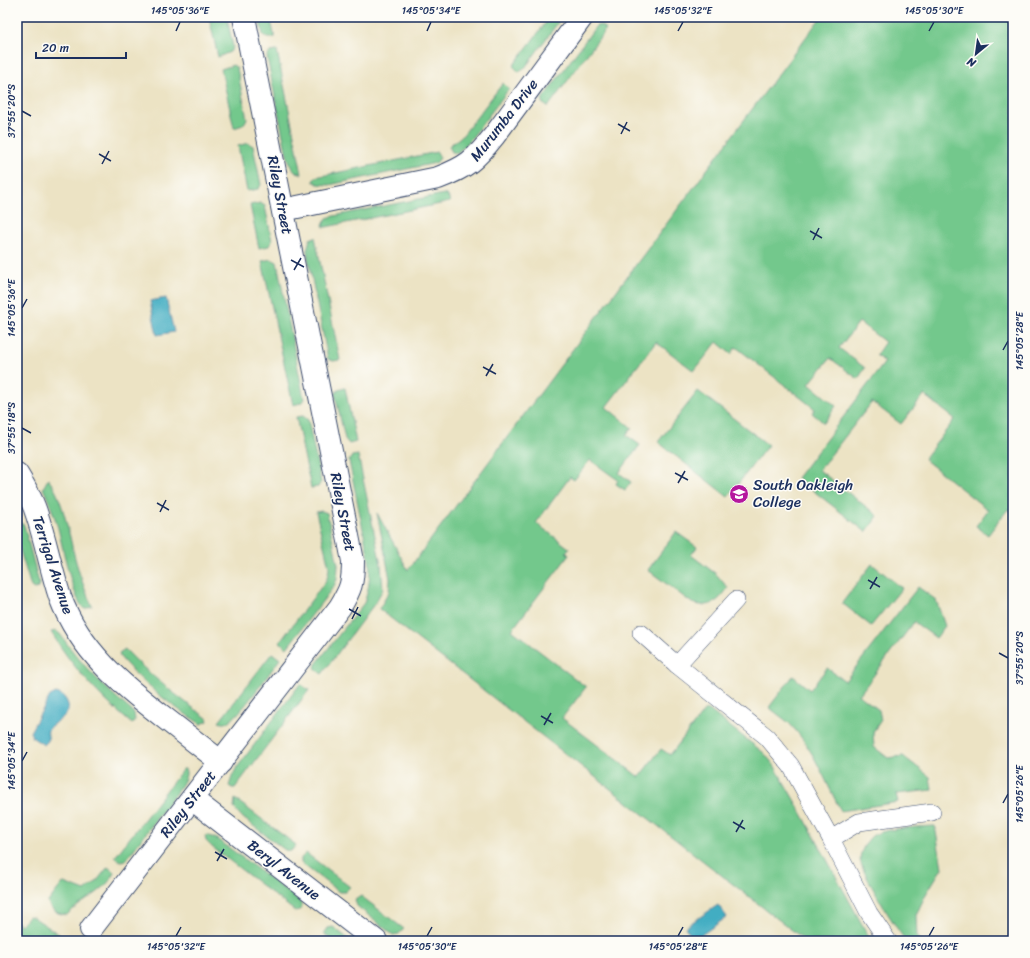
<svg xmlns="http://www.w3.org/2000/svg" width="1030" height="958" font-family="Sriracha,sans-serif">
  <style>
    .green { fill: #73c88c; stroke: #477c75 }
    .water { fill: #43adc2; stroke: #2f6e90 }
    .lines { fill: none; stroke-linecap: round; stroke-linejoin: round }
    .lane-casing { stroke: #3a4a6d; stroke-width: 18 }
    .street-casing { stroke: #3a4a6d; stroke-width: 24 }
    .lane { stroke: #fff; stroke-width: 17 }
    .street { stroke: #fff; stroke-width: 22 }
    .ticks { fill: none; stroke: #1b2f5e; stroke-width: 1.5 }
    .labels { text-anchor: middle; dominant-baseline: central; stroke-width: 3; stroke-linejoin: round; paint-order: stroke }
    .street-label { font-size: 15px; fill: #1b2f5e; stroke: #fdfcf7 }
    .poi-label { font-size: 15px; fill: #1b2f5e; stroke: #fdfcf7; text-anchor: start }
    .neatline { fill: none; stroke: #1b2f5e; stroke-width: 1.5 }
    .ticks-label { font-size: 10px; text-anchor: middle; fill: #1b2f5e }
  </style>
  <rect width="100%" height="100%" fill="#fdfcf7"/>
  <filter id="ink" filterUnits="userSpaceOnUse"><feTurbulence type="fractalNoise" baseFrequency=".025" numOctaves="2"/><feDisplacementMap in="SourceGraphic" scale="8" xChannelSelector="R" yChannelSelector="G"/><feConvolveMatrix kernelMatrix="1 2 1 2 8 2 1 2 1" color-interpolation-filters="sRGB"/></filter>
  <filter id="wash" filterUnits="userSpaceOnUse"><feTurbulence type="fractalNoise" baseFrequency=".012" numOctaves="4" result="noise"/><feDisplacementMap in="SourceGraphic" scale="16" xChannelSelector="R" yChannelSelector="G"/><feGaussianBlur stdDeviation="0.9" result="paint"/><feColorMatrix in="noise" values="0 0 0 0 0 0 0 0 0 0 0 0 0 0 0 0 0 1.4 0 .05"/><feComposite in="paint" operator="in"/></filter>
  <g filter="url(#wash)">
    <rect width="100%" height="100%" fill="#ece3c4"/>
    <g class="green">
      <polygon points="209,17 227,17 233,47 230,52 218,57"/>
      <polygon points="259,17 270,17 275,38 267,38 263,35"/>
      <polygon points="550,17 562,17 524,69 519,72 513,66"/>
      <polygon points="821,17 1013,17 1013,512 1008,509 988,535 976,526 988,510 924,459 955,419 924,395 901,424 872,402 819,470 878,516 866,532 797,478 885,362 876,355 885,342 859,322 839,348 865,368 858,379 830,358 809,384 836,406 824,423 812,413 815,409 736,347 731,354 717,342 694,371 656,342 606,407 632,428 626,435 640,445 619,473 631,482 625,490 616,484 618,480 590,460 574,480 570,477 536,523 569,548 566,552 569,555 512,630 586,687 562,718 639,777 661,749 670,755 705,710 709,710 764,753 774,765 800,810 871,941 806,941 379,609 389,592 390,579 377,513 408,570"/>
      <polygon points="600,25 606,29 548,107 542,103 543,98 596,26"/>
      <path d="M277,51L302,174L296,172C291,167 289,161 287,155L267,57L270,52Z"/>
      <polygon points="233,65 237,68 247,119 243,125 234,128 221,69"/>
      <polygon points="503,83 509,89 467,144 457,153 452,152 449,146 463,135"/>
      <polygon points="248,143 253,146 261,185 258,189 247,191 238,146"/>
      <polygon points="437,152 440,158 436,163 329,185 318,184 313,181 316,177"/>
      <polygon points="444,194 448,196 450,202 326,227 324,227 323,225 327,218 334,216"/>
      <polygon points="260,203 265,206 272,241 269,246 259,248 250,205"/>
      <polygon points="315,237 340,360 333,361 328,359 308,259 307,250 310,239"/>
      <polygon points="271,259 277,262 304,399 301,403 293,405 262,261"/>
      <polygon points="345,388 356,442 349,444 345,439 335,394 338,390"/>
      <polygon points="698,391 768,445 728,497 658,442"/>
      <polygon points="303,416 308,420 321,482 318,487 311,488 296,417"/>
      <path d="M358,455L381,565L383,589L375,603L322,674L315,669L316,664L364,603C369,589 371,574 369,559L349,461L352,456Z"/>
      <path d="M48,479C61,495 65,518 70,537C75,561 82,584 92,606L85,609C73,602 62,544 58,528C54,514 49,501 43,488Z"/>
      <polygon points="322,511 327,513 338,565 337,579 334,586 287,648 280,642 325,582 328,576 329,567 316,512"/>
      <polygon points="17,521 24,525 39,583 38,588 34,589 31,587 17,540"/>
      <path d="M676,532L697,547L691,555L716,574L728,588C718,602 710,609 692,603L648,570Z"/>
      <polygon points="872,564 902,588 871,626 842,603"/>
      <path d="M918,587L936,600L945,626L936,638L914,622L859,695L879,710L881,720L873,732L874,747L888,758L903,756L930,777L932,790L896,794L898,802L841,811C825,781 813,747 789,723C783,718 777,714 771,709L770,706L793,676L810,690L827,668L845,681Z"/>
      <path d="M56,631L60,634C82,666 104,687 134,713L135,720L132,724C99,696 74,670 51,632Z"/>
      <path d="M125,649C149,675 178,697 207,718L208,721L201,724C170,705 144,685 120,657L119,653Z"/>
      <path d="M272,653L280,659C270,672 240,716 228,722C224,724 222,723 219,722Z"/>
      <polygon points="300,684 309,690 235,788 232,788 229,786 232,777 236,769"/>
      <path d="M183,769H185C188,774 184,781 181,786L126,860L120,861L115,857Z"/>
      <polygon points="235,799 296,845 291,851 285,850 243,818 234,808"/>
      <path d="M935,826L942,868L926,894L916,915L917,938L921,941H906C897,930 859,869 860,858C861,851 866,841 872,836C884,828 919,827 935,826Z"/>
      <polygon points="207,835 215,838 228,847 300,901 302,908 296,912 212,847 206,841 205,836"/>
      <polygon points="306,853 350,887 345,892 339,892 301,863 301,858"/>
      <path d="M108,867L114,872C108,891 80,901 67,915C59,914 50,911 48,902L62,884L64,883L85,891L96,882Z"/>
      <polygon points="361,896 404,929 399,934 393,935 357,906 355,900"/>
      <polygon points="29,916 33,917 60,935 60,941 17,941 17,922 21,925"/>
      <polygon points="333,927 351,941 333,941 324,934 328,928"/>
    </g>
    <g class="water">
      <polygon points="166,298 174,332 157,335 150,301"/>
      <path d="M56,693C60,694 64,696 66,700C75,715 56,720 49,728C46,732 49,736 48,741L44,745L33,738L30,732L50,696Z"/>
      <polygon points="718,905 727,917 694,940 685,927"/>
    </g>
  </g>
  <g filter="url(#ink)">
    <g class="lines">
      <defs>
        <g id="lane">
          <polyline points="641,633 677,665 767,737 791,766 831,839 869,913 888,941"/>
          <polyline points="677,665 736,600"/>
          <polyline points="831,839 859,822 932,812"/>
        </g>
        <g id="street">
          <path d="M283,210L438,178C467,167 475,160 494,136L582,17"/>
          <path d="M17,474C25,487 33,501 37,515C46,542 51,570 60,597C80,651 122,685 166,719C184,733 203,748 221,762"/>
          <polyline points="192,799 376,941"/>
          <path d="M91,929L340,607C351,589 353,583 353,561L244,17"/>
        </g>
      </defs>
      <use href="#lane" class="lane-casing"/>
      <use href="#street" class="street-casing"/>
      <use href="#lane" class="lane"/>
      <use href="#street" class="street"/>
    </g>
  </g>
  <path class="ticks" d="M176,31L180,22M427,31L431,22M678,31L683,22M929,31L934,22M22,111L31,116M618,124L630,131M621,134L627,122M99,154L111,161M102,164L109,151M810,231L822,238M813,240L819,228M291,260L304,267M294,270L301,258M22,308L27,299M1003,350L1008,341M483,367L496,374M486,376L493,364M22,428L31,433M675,473L688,480M678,483L685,471M157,503L169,510M160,512L166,500M868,580L880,587M870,589L877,577M349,609L361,616M352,619L358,607M999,653L1008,658M541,716L553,723M544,725L551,713M22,761L27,752M1003,803L1008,794M733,822L745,829M736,832L743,820M215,852L227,859M217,861L224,849M176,936L181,927M427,936L432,927M678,936L683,927M929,936L934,927"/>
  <defs>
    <symbol id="school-disc" viewBox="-11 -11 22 22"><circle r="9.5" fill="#b5179e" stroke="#fdfcf7"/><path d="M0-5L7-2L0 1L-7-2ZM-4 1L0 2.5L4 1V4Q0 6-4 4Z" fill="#fff"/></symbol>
  </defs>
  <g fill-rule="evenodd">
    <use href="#school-disc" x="728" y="483" width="22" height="22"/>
  </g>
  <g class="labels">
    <g class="street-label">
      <text transform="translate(504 120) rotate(-52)">Murumba Drive</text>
      <text transform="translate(280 195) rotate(79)">Riley Street</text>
      <text transform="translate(343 512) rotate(79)">Riley Street</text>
      <text transform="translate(53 565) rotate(72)">Terrigal Avenue</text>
      <text transform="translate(188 804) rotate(-52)">Riley Street</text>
      <text transform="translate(284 870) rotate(38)">Beryl Avenue</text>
    </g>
    <g class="poi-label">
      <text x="753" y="485">South Oakleigh<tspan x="753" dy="17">College</tspan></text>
    </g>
  </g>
  <rect width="1030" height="958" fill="none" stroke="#fdfcf7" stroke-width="44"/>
  <g transform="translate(976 54) rotate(209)" stroke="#fdfcf7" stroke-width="3" paint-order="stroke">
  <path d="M0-3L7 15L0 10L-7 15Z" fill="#1b2f5e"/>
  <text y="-6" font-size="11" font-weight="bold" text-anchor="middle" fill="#1b2f5e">N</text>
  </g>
  <path d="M36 52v6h90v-6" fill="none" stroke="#1b2f5e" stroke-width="2"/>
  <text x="42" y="52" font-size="12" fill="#1b2f5e" stroke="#fdfcf7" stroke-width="3" paint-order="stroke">20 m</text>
  <rect x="22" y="22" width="986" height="914" class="neatline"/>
  <g class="ticks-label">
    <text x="180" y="14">145°05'36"E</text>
    <text x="431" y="14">145°05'34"E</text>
    <text x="683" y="14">145°05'32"E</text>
    <text x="934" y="14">145°05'30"E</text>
    <text transform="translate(11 111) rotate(-90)" y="4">37°55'20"S</text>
    <text transform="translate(11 308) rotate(-90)" y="4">145°05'36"E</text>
    <text transform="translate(1019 341) rotate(-90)" y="4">145°05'28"E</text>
    <text transform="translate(11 428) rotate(-90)" y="4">37°55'18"S</text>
    <text transform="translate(1019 658) rotate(-90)" y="4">37°55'20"S</text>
    <text transform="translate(11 761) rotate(-90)" y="4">145°05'34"E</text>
    <text transform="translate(1019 794) rotate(-90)" y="4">145°05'26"E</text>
    <text x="176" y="950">145°05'32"E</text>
    <text x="427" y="950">145°05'30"E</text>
    <text x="678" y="950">145°05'28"E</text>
    <text x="929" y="950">145°05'26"E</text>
  </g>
</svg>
